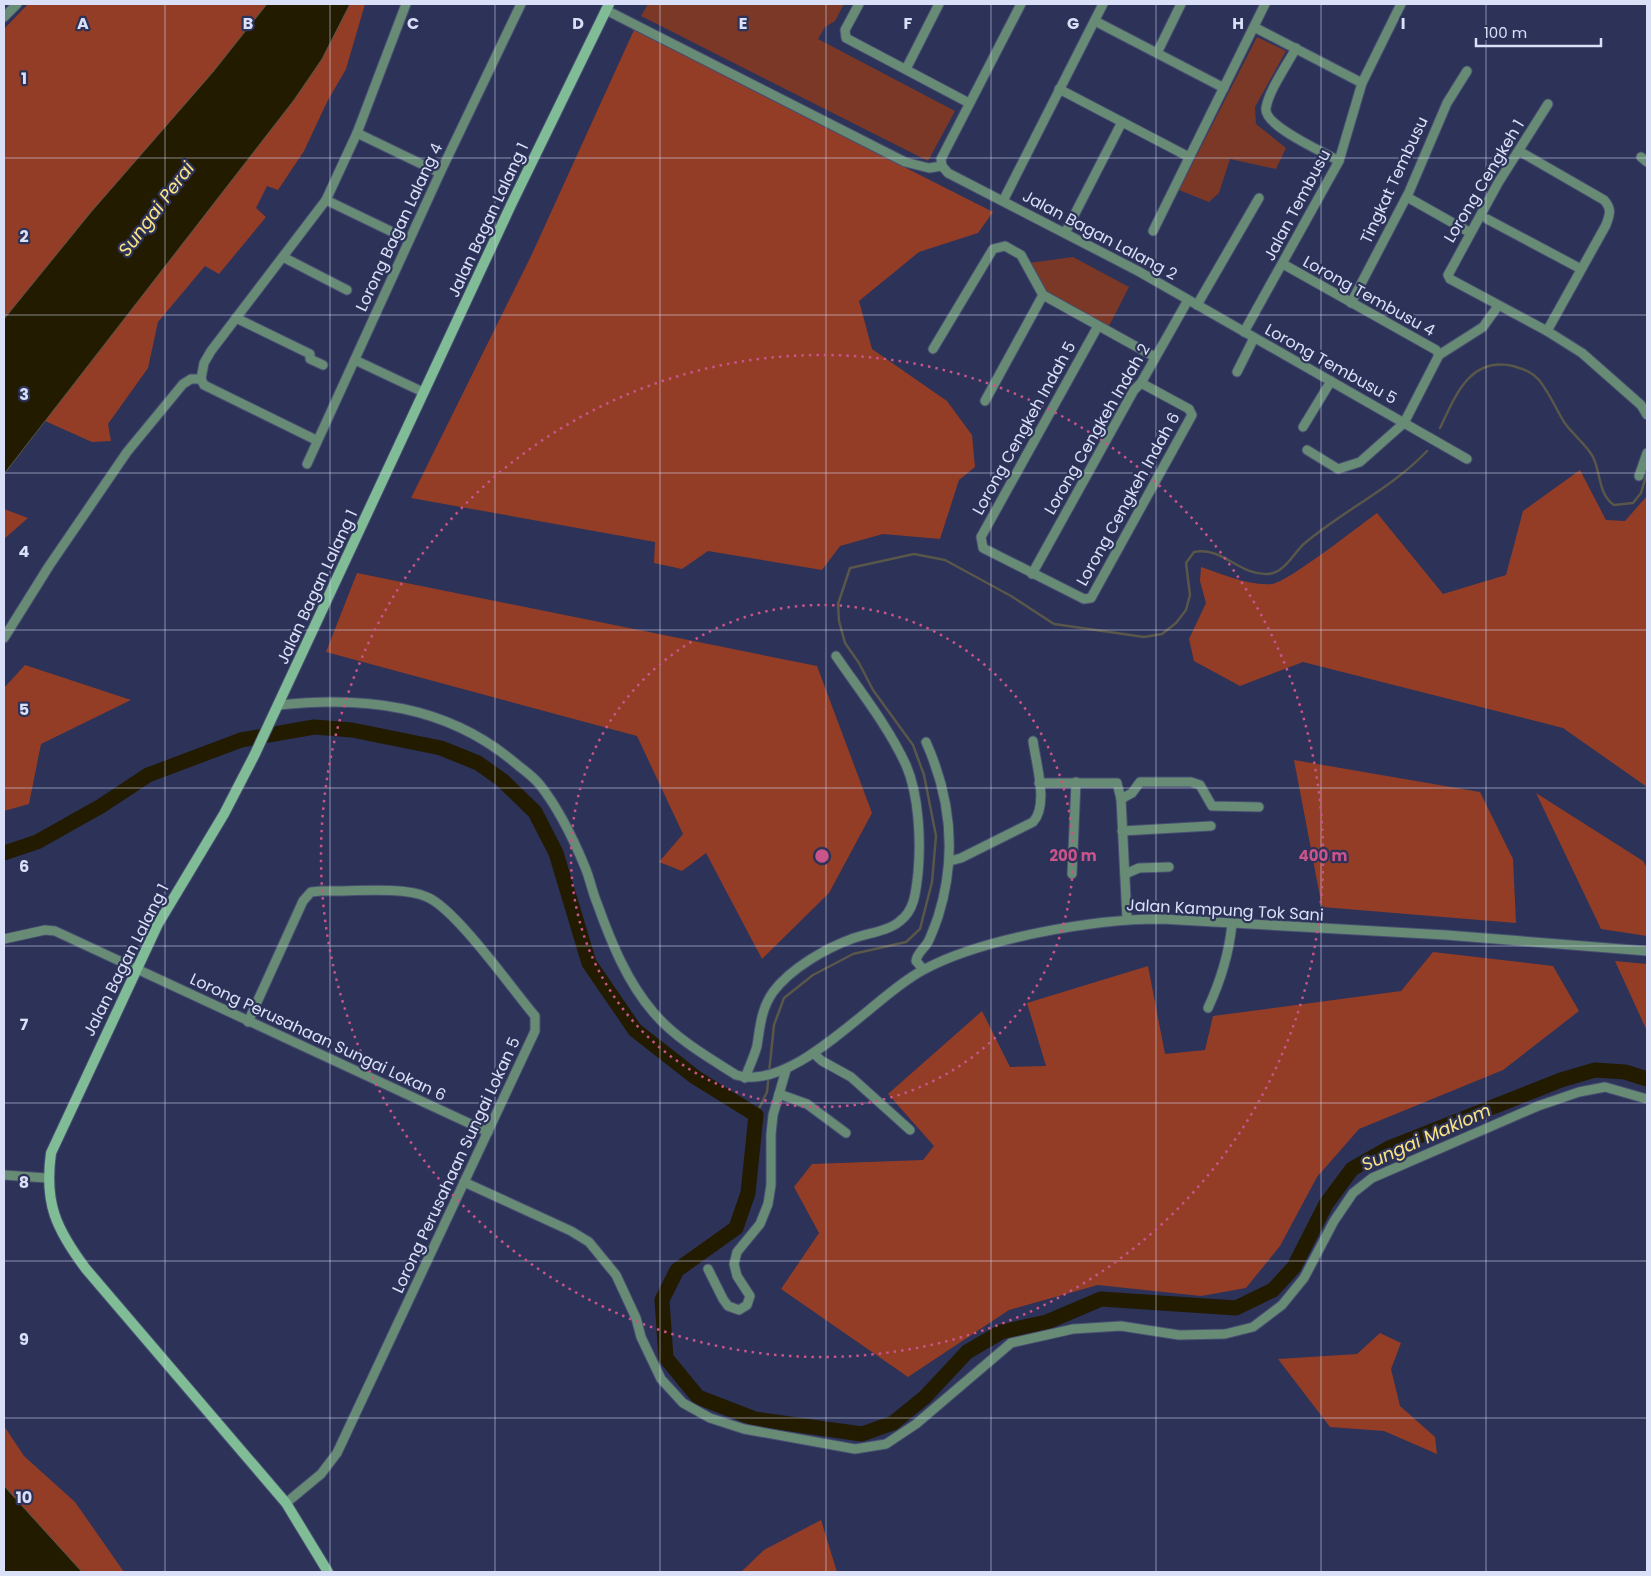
<svg xmlns="http://www.w3.org/2000/svg" width="1651" height="1576" font-family="Poppins,sans-serif">
  <style>
    .green { fill: #7b3826 }
    .forest { fill: #933d26 }
    .water { fill: #221b00; stroke: #59564a }
    .lines { fill: none; stroke-linecap: round; stroke-linejoin: round }
    .stream { stroke: #59564a; stroke-width: 2.5 }
    .river { stroke: #221b00; stroke-width: 15 }
    .minor-casing { stroke: #484e72; stroke-width: 11 }
    .secondary-casing { stroke: #484e72; stroke-width: 12 }
    .minor { stroke: #678b74; stroke-width: 9 }
    .secondary { stroke: #80bc96; stroke-width: 10 }
    .grid { fill: none; stroke: #dae0f8; stroke-width: 1; stroke-opacity: 0.55 }
    .ring { fill: none; stroke: #c9548a; stroke-width: 2.5; stroke-dasharray: 2.5 5 }
    .labels { text-anchor: middle; dominant-baseline: central; stroke-width: 4.5; stroke-linejoin: round; paint-order: stroke }
    .street-label { font-size: 16px; fill: #dae0f8; stroke: #2c3258 }
    .water-label { font-size: 18px; font-style: italic; fill: #fce482; stroke: #2c3258 }
    .grid-label { font-size: 16px; text-anchor: middle; font-weight: bold; fill: #dae0f8; stroke: #2c3258; stroke-width: 4.5; stroke-linejoin: round; paint-order: stroke }
    .centre { fill: #c9548a; stroke: #2c3258; stroke-width: 2.5 }
    .ring-label { font-size: 15px; text-anchor: middle; font-weight: bold; fill: #c9548a; stroke: #2c3258; stroke-width: 4.5; stroke-linejoin: round; paint-order: stroke }
  </style>
  <rect width="100%" height="100%" fill="#2c3258"/>
  <g class="green">
    <polygon points="648,4 844,4 835,21 825,27 818,39 955,111 928,161 641,16"/>
    <polygon points="1257,37 1286,51 1255,107 1256,124 1286,148 1276,169 1230,159 1219,193 1209,202 1179,190"/>
    <polygon points="1073,257 1129,287 1108,328 1046,294 1029,263"/>
  </g>
  <g class="forest">
    <polygon points="28,4 267,4 213,72 4,319 4,29"/>
    <polygon points="350,4 365,4 346,69 327,102 304,151 278,190 267,186 256,208 266,217 219,274 205,266 158,322 148,368 108,424 111,441 92,442 45,421 294,100 322,59"/>
    <polygon points="634,30 993,212 978,233 919,252 859,301 872,349 947,401 972,435 975,467 959,480 940,539 883,534 840,546 822,570 708,551 682,569 654,563 655,542 411,498 532,254"/>
    <path d="M1580,470L1606,520L1625,521L1647,496V787L1563,728L1303,662L1240,686L1194,661L1189,639L1206,603L1200,581L1201,567C1222,574 1249,586 1272,584C1288,582 1359,526 1377,513L1443,594L1506,575L1523,511Z"/>
    <polygon points="4,509 28,518 4,539"/>
    <polygon points="357,573 817,666 872,813 829,893 762,959 706,853 682,871 659,862 683,834 637,736 326,652"/>
    <polygon points="25,665 131,700 41,744 29,804 4,811 4,688"/>
    <polygon points="1294,760 1480,792 1513,859 1516,923 1322,907"/>
    <polygon points="1536,793 1643,861 1647,868 1647,936 1601,929"/>
    <polygon points="1433,952 1553,966 1579,1011 1503,1070 1359,1129 1317,1177 1280,1246 1246,1288 1201,1296 1098,1285 1009,1310 908,1377 781,1289 819,1233 794,1187 812,1164 923,1160 934,1146 888,1094 982,1011 1010,1067 1046,1066 1027,1003 1148,966 1165,1054 1205,1050 1213,1016 1401,991"/>
    <polygon points="1615,961 1647,964 1647,1032 1647,1031"/>
    <polygon points="1380,1333 1401,1343 1391,1369 1400,1406 1435,1437 1437,1454 1384,1431 1330,1427 1278,1359 1357,1354"/>
    <polygon points="4,1426 24,1456 75,1502 124,1572 82,1572 4,1486"/>
    <polygon points="821,1520 837,1572 741,1572 764,1550"/>
  </g>
  <g class="water">
    <polygon points="267,4 350,4 322,59 294,100 4,474 4,319 91,212 213,72"/>
    <polygon points="4,1486 82,1572 4,1572"/>
  </g>
  <g class="lines">
    <g class="stream">
      <path d="M1440,428C1455,397 1469,356 1513,366C1523,369 1531,371 1539,380C1549,392 1556,409 1564,422C1572,434 1587,445 1593,457C1601,473 1598,494 1614,505L1633,503L1641,493L1647,472"/>
      <path d="M756,1115L767,1092L774,1025L784,998L813,975L853,954L906,942L920,929L932,882L936,836L924,775L913,745L873,690L859,663L845,643L839,621L838,604L850,568L914,554L945,560L1011,596L1054,624L1144,637L1162,634L1176,623L1186,610L1190,595L1186,563L1194,552C1222,546 1240,576 1268,574C1285,573 1294,552 1305,543C1344,510 1392,488 1427,451"/>
    </g>
    <polyline class="river" points="4,853 37,842 101,806 148,775 241,740 314,727 352,730 441,748 478,763 502,780 535,812 556,853 589,963 635,1030 695,1077 756,1115 748,1193 736,1228 677,1270 662,1300 666,1358 698,1397 755,1419 862,1434 893,1423 925,1397 967,1352 1001,1332 1047,1322 1101,1299 1236,1308 1273,1290 1294,1267 1326,1204 1352,1169 1389,1148 1561,1080 1595,1070 1625,1072 1647,1079"/>
    <defs>
      <g id="minor">
        <polyline points="859,4 845,30 846,38 969,103"/>
        <polyline points="606,10 905,162 929,168 942,166"/>
        <polyline points="4,17 17,4"/>
        <polyline points="1095,21 1224,88"/>
        <polyline points="1254,27 1362,83"/>
        <path d="M1296,48C1287,65 1269,90 1266,108C1263,126 1324,152 1339,161"/>
        <polyline points="1157,53 1181,4"/>
        <polyline points="906,69 939,4"/>
        <polyline points="1059,89 1189,157"/>
        <polyline points="1548,104 1498,183 1448,275 1450,279 1547,331 1582,353 1641,405 1647,415"/>
        <polyline points="357,133 440,173"/>
        <path d="M1519,151L1604,200C1612,209 1610,214 1606,225L1547,331"/>
        <polyline points="1641,157 1647,162"/>
        <polyline points="942,166 948,173 1138,271 1467,459"/>
        <polyline points="942,166 941,159 1021,4"/>
        <polyline points="1407,197 1469,232"/>
        <polyline points="326,200 409,240"/>
        <polyline points="1003,201 1103,4"/>
        <polyline points="1487,219 1581,269"/>
        <polyline points="1153,231 1265,4"/>
        <polyline points="1065,233 1122,122"/>
        <polyline points="283,257 347,290"/>
        <polyline points="1283,264 1436,350 1439,355"/>
        <polyline points="1351,303 1409,192 1447,103 1467,71"/>
        <polyline points="1197,305 1259,198"/>
        <polyline points="236,318 310,354 310,359 323,365"/>
        <polyline points="1098,326 981,537 983,548 1084,599 1091,598 1192,415 1189,409 1141,383"/>
        <polyline points="1244,332 1339,161 1362,83 1401,4"/>
        <polyline points="933,349 993,249 1005,246 1021,255 1043,295 1155,357"/>
        <polyline points="355,360 423,392"/>
        <polyline points="1237,372 1254,338"/>
        <polyline points="201,379 204,363 211,351 326,200 357,133 406,4"/>
        <polyline points="201,379 204,385 316,440"/>
        <polyline points="985,401 1043,295"/>
        <polyline points="1303,427 1331,381"/>
        <polyline points="1307,450 1338,469 1360,462 1404,423 1439,355 1483,327 1498,306"/>
        <polyline points="307,464 440,173 521,4"/>
        <polyline points="1639,476 1647,453"/>
        <polyline points="1032,574 1134,390 1141,383 1188,300"/>
        <polyline points="4,638 49,566 127,452 183,384 191,379 201,379"/>
        <path d="M279,705C364,696 446,705 514,762C522,769 533,776 540,785C559,809 573,838 585,867C590,879 592,891 597,903C611,942 627,982 654,1013C676,1039 708,1057 736,1075C795,1093 874,995 925,969C983,938 1095,919 1161,919L1446,935L1647,951"/>
        <polyline points="1039,783 1117,783 1121,799 1127,919"/>
        <polyline points="1121,799 1132,793 1140,782 1191,782 1200,785 1212,806 1259,807"/>
        <polyline points="1122,831 1211,826"/>
        <path d="M950,861L961,858L1033,822C1049,805 1036,764 1033,741"/>
        <polyline points="1072,874 1076,782"/>
        <polyline points="1125,874 1139,868 1169,867"/>
        <polyline points="4,939 45,930 55,931 488,1132"/>
        <path d="M923,969L916,961C917,953 924,949 928,942C932,934 935,925 938,917C957,857 951,798 926,742"/>
        <path d="M1208,1008C1221,980 1229,954 1232,924"/>
        <path d="M248,1022L303,901L311,892L321,891C349,892 402,886 427,897C456,909 512,989 535,1016V1031L337,1453L321,1474L286,1503"/>
        <polyline points="813,1053 822,1061 851,1077 910,1130"/>
        <path d="M745,1078C749,1067 754,1057 757,1046C760,1027 761,1009 773,992C791,968 826,948 854,938C868,933 889,931 900,921C915,910 916,890 918,873C921,841 919,795 906,765C888,726 860,691 836,656"/>
        <polyline points="779,1094 807,1104 846,1133"/>
        <polyline points="4,1175 47,1178"/>
        <polyline points="464,1182 571,1231 589,1242 616,1275 636,1318 641,1337 661,1379 683,1403 710,1418 744,1429 855,1449 886,1444 916,1424 1011,1343 1073,1329 1121,1326 1179,1335 1225,1334 1253,1327 1282,1305 1304,1278 1334,1221 1353,1193 1372,1178 1538,1106 1579,1092 1605,1087 1647,1099"/>
        <polyline points="708,1269 723,1299 728,1306 739,1310 747,1305 750,1296 737,1276 734,1264 737,1252 760,1224 768,1204 771,1185 771,1134 773,1115 786,1070"/>
      </g>
      <path id="secondary" d="M328,1572L286,1503L86,1269C56,1229 44,1203 51,1153L158,924L224,814L255,754L511,205L609,4"/>
    </defs>
    <use href="#minor" class="minor-casing"/>
    <use href="#secondary" class="secondary-casing"/>
    <use href="#minor" class="minor"/>
    <use href="#secondary" class="secondary"/>
  </g>
  <path class="grid" d="M165,4V1572M330,4V1572M495,4V1572M660,4V1572M826,4V1572M991,4V1572M1156,4V1572M1321,4V1572M1486,4V1572M4,158H1647M4,315H1647M4,473H1647M4,630H1647M4,788H1647M4,946H1647M4,1103H1647M4,1261H1647M4,1418H1647"/>
  <g class="ring">
    <circle cx="822" cy="856" r="251"/>
    <circle cx="822" cy="856" r="501"/>
  </g>
  <g class="labels">
    <g class="street-label">
      <text transform="translate(1394 180) rotate(-65)">Tingkat Tembusu</text>
      <text transform="translate(1484 181) rotate(-59)">Lorong Cengkeh 1</text>
      <text transform="translate(1297 205) rotate(-62)">Jalan Tembusu</text>
      <text transform="translate(488 220) rotate(-65)">Jalan Bagan Lalang 1</text>
      <text transform="translate(399 227) rotate(-65)">Lorong Bagan Lalang 4</text>
      <text transform="translate(1100 235) rotate(28)">Jalan Bagan Lalang 2</text>
      <text transform="translate(1369 296) rotate(29)">Lorong Tembusu 4</text>
      <text transform="translate(1331 364) rotate(29)">Lorong Tembusu 5</text>
      <text transform="translate(1024 428) rotate(-61)">Lorong Cengkeh Indah 5</text>
      <text transform="translate(1097 429) rotate(-60)">Lorong Cengkeh Indah 2</text>
      <text transform="translate(1128 499) rotate(-61)">Lorong Cengkeh Indah 6</text>
      <text transform="translate(317 587) rotate(-65)">Jalan Bagan Lalang 1</text>
      <text transform="translate(1225 910) rotate(3)">Jalan Kampung Tok Sani</text>
      <text transform="translate(126 960) rotate(-63)">Jalan Bagan Lalang 1</text>
      <text transform="translate(318 1037) rotate(25)">Lorong Perusahaan Sungai Lokan 6</text>
      <text transform="translate(456 1165) rotate(-65)">Lorong Perusahaan Sungai Lokan 5</text>
    </g>
    <g class="water-label">
      <text transform="translate(156 209) rotate(-53)">Sungai Perai</text>
      <text transform="translate(1426 1137) rotate(-24)">Sungai Maklom</text>
    </g>
  </g>
  <g class="grid-label">
    <text x="83" y="29">A</text>
    <text x="248" y="29">B</text>
    <text x="413" y="29">C</text>
    <text x="578" y="29">D</text>
    <text x="743" y="29">E</text>
    <text x="908" y="29">F</text>
    <text x="1073" y="29">G</text>
    <text x="1238" y="29">H</text>
    <text x="1403" y="29">I</text>
    <text x="24" y="84">1</text>
    <text x="24" y="242">2</text>
    <text x="24" y="400">3</text>
    <text x="24" y="557">4</text>
    <text x="24" y="715">5</text>
    <text x="24" y="872">6</text>
    <text x="24" y="1030">7</text>
    <text x="24" y="1188">8</text>
    <text x="24" y="1345">9</text>
    <text x="24" y="1503">10</text>
  </g>
  <circle cx="822" cy="856" r="8" class="centre"/>
  <g class="ring-label">
    <text x="1073" y="861">200 m</text>
    <text x="1323" y="861">400 m</text>
  </g>
  <rect width="1651" height="1576" fill="none" stroke="#dae0f8" stroke-width="10"/>
  <path d="M1476 38v8h125v-8" fill="none" stroke="#dae0f8" stroke-width="2.5"/>
  <text x="1484" y="38" font-size="15" fill="#dae0f8" stroke="#2c3258" stroke-width="4" paint-order="stroke">100 m</text>
</svg>
